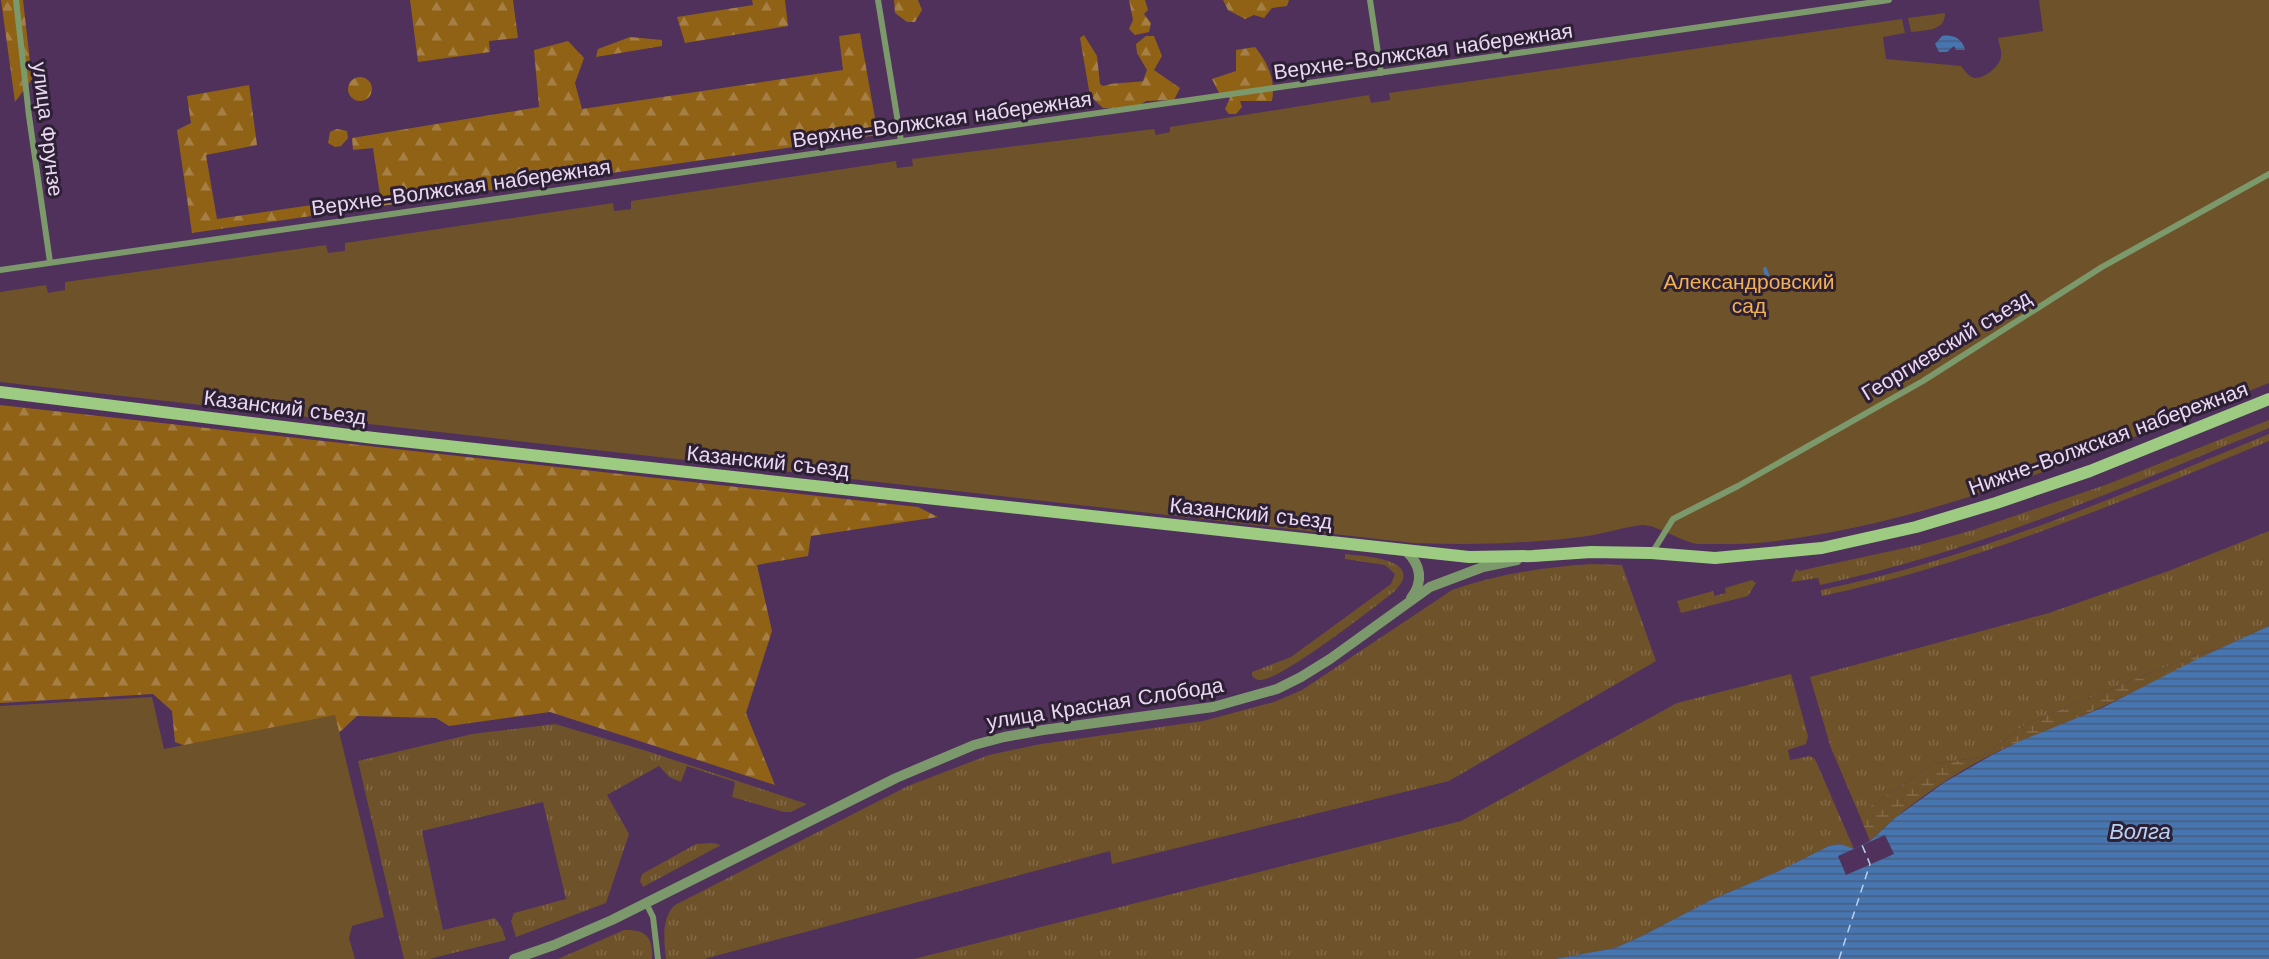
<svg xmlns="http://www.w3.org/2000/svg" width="2269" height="959" font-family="'Work Sans',sans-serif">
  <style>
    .grass { fill: url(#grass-tufts) }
    .forest { fill: url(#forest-firs) }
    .wetland { fill: url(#wetland-marsh) }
    .green { fill: #6e522a }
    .water { fill: url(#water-rules) }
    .pier { fill: #4f315c }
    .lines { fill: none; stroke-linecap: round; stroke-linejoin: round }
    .stream { stroke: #4775af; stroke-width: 4 }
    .ferry { stroke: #b8d2f3; stroke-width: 1.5; stroke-dasharray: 8 6; stroke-linecap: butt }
    .minor { stroke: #7c996b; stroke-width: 6 }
    .tertiary { stroke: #7c996b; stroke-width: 10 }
    .secondary { stroke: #9ccb81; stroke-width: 12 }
    .labels { text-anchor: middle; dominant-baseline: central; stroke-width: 6; stroke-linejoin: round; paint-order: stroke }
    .street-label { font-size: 21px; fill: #ead8f2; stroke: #2d2034 }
    .park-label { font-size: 21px; fill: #f2b152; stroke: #2d2034 }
    .water-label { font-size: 22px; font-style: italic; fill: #b8d2f3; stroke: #2d2034 }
  </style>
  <defs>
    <pattern id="grass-tufts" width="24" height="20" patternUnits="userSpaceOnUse" patternTransform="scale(1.5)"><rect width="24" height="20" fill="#6e522a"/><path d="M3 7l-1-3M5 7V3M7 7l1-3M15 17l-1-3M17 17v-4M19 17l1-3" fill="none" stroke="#836a49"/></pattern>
    <pattern id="forest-firs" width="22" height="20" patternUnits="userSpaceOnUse" patternTransform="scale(1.5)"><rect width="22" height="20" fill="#906216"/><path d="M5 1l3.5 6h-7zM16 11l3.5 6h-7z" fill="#a57f44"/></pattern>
    <pattern id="wetland-marsh" width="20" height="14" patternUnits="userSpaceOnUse" patternTransform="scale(1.5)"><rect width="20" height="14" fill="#6e522a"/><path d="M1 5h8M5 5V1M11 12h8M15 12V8" fill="none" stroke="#836a49"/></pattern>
    <pattern id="water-rules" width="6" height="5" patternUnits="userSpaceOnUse" patternTransform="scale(1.5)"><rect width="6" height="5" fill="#4775af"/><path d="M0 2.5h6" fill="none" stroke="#475e81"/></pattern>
  </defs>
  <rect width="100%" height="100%" fill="#4f315c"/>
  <g class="grass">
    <path d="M2269,420V428C2122,488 1975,552 1820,585L1818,578L1791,582L1796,569L1799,571L1923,544L1973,530L2108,484Z"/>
    <path d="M2269,434V441C2123,501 1977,563 1822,596L1821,590C1976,558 2123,494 2269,434Z"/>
    <polygon points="2269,531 2269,626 2221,648 2187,658 2026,724 1981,757 1933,764 1859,814 1831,748 1810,677 2049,613 2171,570"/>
    <path d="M1345,554C1358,556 1409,557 1403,579C1402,583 1397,588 1395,591C1373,608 1282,680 1260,680C1256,680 1256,679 1252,676V672L1291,657L1391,584L1395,574L1385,565L1345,559Z"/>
    <path d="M1592,564L1622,565L1656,661L1449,781L1112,864L1110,851L704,959H666C664,941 661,918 675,905L908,786L989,755L1041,744L1203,721L1274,702L1302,690L1452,590C1498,574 1544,567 1592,564Z"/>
    <polygon points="1752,580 1756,583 1748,596 1681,613 1677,601 1713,591 1714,596 1726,593 1725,588"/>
    <polygon points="1791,674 1808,736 1806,744 1788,750 1790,760 1810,756 1815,759 1854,849 1840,844 1829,846 1779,871 1711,900 1642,936 1615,948 1555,959 914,959 1461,821 1677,703"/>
    <polygon points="555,724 647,751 807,804 791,812 784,812 732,797 735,782 687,766 681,782 669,777 659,766 607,795 629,834 606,903 516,937 511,921 514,913 566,899 543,802 422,831 443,930 495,918 502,928 506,940 429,959 404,959 358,761 472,734"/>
    <polygon points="713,843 721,845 643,887 640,881 642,874 696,844"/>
    <path d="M624,930C646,929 653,937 652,959H558Z"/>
  </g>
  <g class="forest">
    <polygon points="1,0 23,0 32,79 15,102"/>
    <polygon points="410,0 513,0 518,38 489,41 490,52 418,62"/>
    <polygon points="752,0 785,0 788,26 685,43 677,17 753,5"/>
    <polygon points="894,0 918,0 922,10 915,22 907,22 895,13"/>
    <polygon points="1129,0 1145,0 1148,10 1144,14 1151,23 1149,32 1135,35 1129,29 1133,20"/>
    <polygon points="1223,0 1289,0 1287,6 1272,8 1264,18 1254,15 1245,19 1228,10"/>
    <polygon points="860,33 878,135 192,233 177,130 191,123 187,96 249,85 257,145 206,155 217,219 380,195 373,148 353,150 352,138 539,107 534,50 568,41 584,58 575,83 582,109 843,70 839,36"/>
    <path d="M1084,35L1097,56L1100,84L1103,86C1116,82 1130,83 1143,81L1147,70L1137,53L1136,44L1146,36H1154L1162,56L1154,70L1180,88L1174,100L1146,101L1133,110L1103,108L1090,96L1080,38Z"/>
    <polygon points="630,37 662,40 662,46 596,57 598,49"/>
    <path d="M1255,47C1268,63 1276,80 1272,101H1240L1242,107L1236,114H1229L1225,109L1230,98L1219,93L1212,79L1236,71V50Z"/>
    <circle cx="360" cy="89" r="12"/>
    <polygon points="337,129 347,131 348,138 341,146 335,147 328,143 330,132"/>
    <polygon points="0,405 918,507 938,517 811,536 808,556 757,565 772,631 746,713 775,785 550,712 449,726 436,718 357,716 324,747 213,756 175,742 172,711 153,694 0,703"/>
  </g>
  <path class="wetland" d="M2221,648C2181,667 2142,689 2102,707C2075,719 2049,730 2022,741C1970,761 1909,802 1870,841L1859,814L1933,764L1981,757L2026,724L2187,658Z"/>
  <g class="green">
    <path d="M2039,0H2269V383C2109,447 1948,519 1776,541C1750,545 1724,544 1698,544C1682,542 1655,524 1642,525C1624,527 1606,533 1588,536C1530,544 1472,545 1413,543L0,382V292L46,285L48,293L65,290V282L326,245L328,253L345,251V243L613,203L614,211L631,209V201L896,161L897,168L913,166L912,159L1154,129L1156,135L1170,132V127L1369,95L1371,103L1390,100L1389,93L1902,19L1905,33L1883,37L1886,59L1961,66C1965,71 1969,77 1975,78C1985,78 1999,67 2001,57C2002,51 1999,44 1998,38L2043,31Z"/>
    <path d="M1945,13C1945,32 1925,30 1911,32L1908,18Z"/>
    <polygon points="152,697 164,749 335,715 384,917 352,926 349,938 355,959 0,959 0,706"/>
  </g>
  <g class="water">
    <path d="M1942,36C1953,34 1963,39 1965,50H1956L1954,46L1947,52H1939L1935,44Z"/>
    <polygon points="2269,626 2269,959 1555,959 1615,948 1642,936 1711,900 1779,871 1829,846 1840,844 1854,849 1870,841 1895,818 1945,782 1992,755 2020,741 2104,707 2197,659"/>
  </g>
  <polygon class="pier" points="1885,835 1894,854 1846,875 1838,856"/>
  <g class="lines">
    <polyline class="stream" points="1765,269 1767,275"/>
    <polyline class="ferry" points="1839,959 1870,864 1862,845"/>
    <g class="minor">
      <polyline points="16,0 29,116 50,262"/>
      <polyline points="878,0 901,141"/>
      <polyline points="1370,0 1381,73"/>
      <polyline points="0,270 1889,0"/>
      <polyline points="1652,553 1673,519 1738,486 1923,381 2102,267 2269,174"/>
      <polyline points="646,903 653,917 658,959"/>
    </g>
    <g class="tertiary">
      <path d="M1406,551C1421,565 1424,581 1411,598"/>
      <polyline points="514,959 554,945 612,920 896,778 974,745 1004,737 1043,730 1213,707 1277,689 1301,677 1330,659 1430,587 1483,567 1517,560"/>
    </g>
    <polyline class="secondary" points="0,392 374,438 1469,557 1533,556 1591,552 1651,553 1715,558 1822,548 1916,527 1996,503 2090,471 2269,399"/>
  </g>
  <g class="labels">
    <g class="street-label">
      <text transform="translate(1423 51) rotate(-8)">Верхне-Волжская набережная</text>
      <text transform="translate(942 119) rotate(-8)">Верхне-Волжская набережная</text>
      <text transform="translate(48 129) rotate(83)">улица Фрунзе</text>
      <text transform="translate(461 187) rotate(-8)">Верхне-Волжская набережная</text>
      <text transform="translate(1946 345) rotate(-31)">Георгиевский съезд</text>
      <text transform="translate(285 407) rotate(7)">Казанский съезд</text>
      <text transform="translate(2108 438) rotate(-20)">Нижне-Волжская набережная</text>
      <text transform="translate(768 461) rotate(6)">Казанский съезд</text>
      <text transform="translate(1251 513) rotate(6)">Казанский съезд</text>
      <text transform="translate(1105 703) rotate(-9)">улица Красная Слобода</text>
    </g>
    <g class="park-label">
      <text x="1749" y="281">Александровский<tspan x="1749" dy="24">сад</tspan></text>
    </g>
    <g class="water-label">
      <text x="2140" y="831">Волга</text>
    </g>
  </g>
</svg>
